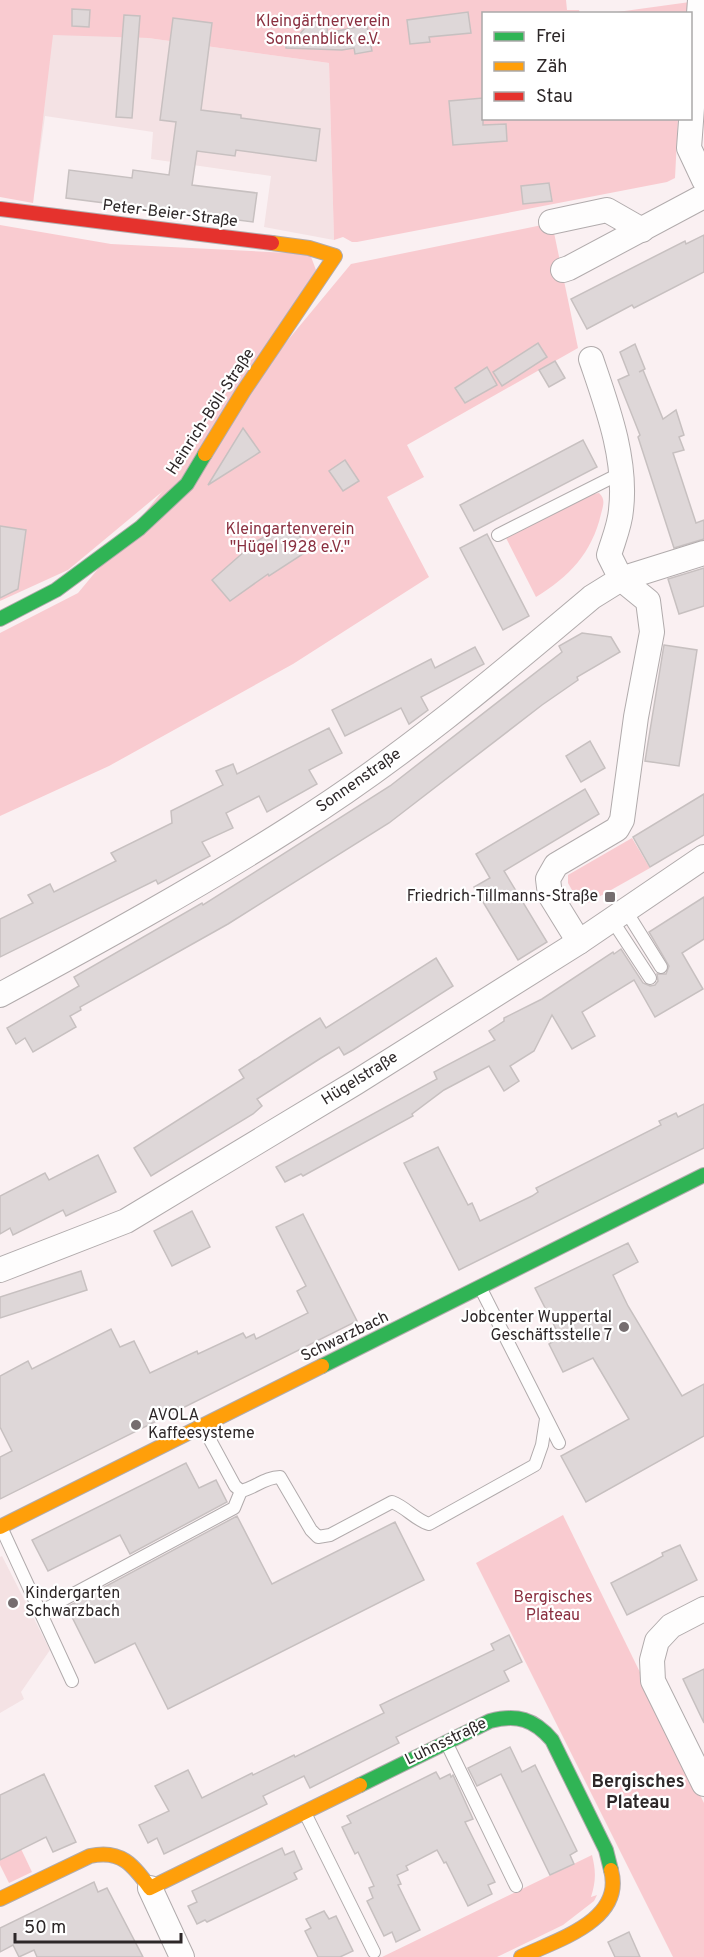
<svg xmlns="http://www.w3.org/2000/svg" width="704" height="1957" font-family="Overpass,sans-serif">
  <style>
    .built { fill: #f4e2e4 }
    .green { fill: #f9cbd0 }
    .building { fill: #ded7d8; stroke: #c7c0c0; stroke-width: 1.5 }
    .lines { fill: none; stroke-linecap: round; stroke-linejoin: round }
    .lane-casing { stroke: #b1abac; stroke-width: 14 }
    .street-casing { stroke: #b1abac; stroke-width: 26 }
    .fast-casing { stroke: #b1abac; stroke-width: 16 }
    .slow-casing { stroke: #b1abac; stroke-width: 16 }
    .jam-casing { stroke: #b1abac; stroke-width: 16 }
    .lane { stroke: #fefdfd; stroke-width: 12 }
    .street { stroke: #fefdfd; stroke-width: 24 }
    .fast { stroke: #30b455; stroke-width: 14 }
    .slow { stroke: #ff9f0a; stroke-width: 14 }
    .jam { stroke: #e5322d; stroke-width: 14 }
    .poi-dot { fill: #756d6f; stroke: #fff; stroke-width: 2 }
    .labels { text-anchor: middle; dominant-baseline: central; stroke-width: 4.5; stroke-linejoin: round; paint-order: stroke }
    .park-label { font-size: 16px; fill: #8a3040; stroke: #fff }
    .street-label { font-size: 16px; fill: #2d2728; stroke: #fff }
    .poi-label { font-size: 16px; fill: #2d2728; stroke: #fff; text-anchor: end }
    .neighbourhood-label { font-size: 18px; font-weight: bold; fill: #2d2728; stroke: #fff }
  </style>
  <rect width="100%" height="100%" fill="#faf0f2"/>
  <g class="built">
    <polygon points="0,31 148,38 329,63 334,240 264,227 271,176 151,159 153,132 45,116 33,203"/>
    <polygon points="2,1556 50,1650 21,1692 24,1699 0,1713 0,1557"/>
  </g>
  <g class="green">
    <polygon points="0,0 566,0 567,10 579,10 580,13 484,14 484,118 678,119 675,178 667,182 357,242 352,242 343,237 334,240 329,63 148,38 53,35 33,203 0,197"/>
    <polygon points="690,2 689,13 610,13"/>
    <polygon points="552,223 578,348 407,445 424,477 387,497 429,577 293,664 109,766 0,816 0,633 78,593 351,264"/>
    <polygon points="0,225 111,244 310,254 316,270 187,471 68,570 0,601"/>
    <path d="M599,493C606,499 603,506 601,514C592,553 569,577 536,597L506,538L593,494Z"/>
    <polygon points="632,838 650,868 588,903 577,899 568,883 568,875"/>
    <polygon points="563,1515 704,1803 704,1957 673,1957 476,1563"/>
    <polygon points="13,1832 32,1872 9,1883 0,1865 0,1838"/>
    <path d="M592,1855C596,1871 596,1881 591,1897L597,1895L594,1901L563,1925L497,1957H382Z"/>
  </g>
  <g class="building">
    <polygon points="72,9 90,10 89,27 72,26"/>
    <polygon points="468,12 471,33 429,37 430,42 410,44 407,20"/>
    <polygon points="124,15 140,16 132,118 116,117"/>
    <polygon points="173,18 212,23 201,110 241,115 241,118 320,129 316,161 236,150 235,156 197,151 192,185 257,193 253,222 66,198 69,170 132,178 133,170 169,175 176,122 160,120"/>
    <polygon points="310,22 328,22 327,33 367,25 372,51 355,54 354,48 342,50 286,48 286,44 293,42"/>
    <polygon points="483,98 483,125 506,124 507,141 453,145 449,101"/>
    <polygon points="549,183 552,201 523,204 521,186"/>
    <polygon points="704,235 704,272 634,308 632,305 587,329 571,299 685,241 686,244"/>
    <polygon points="538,343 547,357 502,386 493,372"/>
    <polygon points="635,344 645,369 639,372 643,370 663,419 676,410 684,435 679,437 684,450 673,453 696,523 704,520 704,539 674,548 638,437 640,435 618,380 629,375 620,352"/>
    <polygon points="555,361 565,378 549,387 539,370"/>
    <polygon points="487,367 497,385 465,403 455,388"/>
    <polygon points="243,428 260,452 208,485"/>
    <polygon points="583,440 597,467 474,531 460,505"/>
    <polygon points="345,460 359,481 343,491 329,471"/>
    <polygon points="290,522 309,550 269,576 268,574 230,601 212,580 254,543 267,535 268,537"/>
    <polygon points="0,526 26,530 18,589 0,598"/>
    <polygon points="487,534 529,616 503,630 460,548"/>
    <polygon points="704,568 704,606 679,614 668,579"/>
    <polygon points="582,633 611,637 620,652 577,677 578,680 542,705 389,823 228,924 80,1007 81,1010 70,1016 76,1027 33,1052 25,1038 16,1044 7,1028 79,986 74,977 202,903 203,905 390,786 562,652 559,646"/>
    <polygon points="664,645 697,650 679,766 645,761"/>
    <polygon points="475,647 484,664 421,697 428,710 409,724 401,708 345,736 332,710 431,659 435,668"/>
    <polygon points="329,728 342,753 309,770 317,784 267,812 259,796 226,813 233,828 202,842 210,856 158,884 156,880 0,957 0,919 33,903 28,895 50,884 54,892 116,861 111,853 172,823 171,811 223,785 216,771 233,764 237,774"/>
    <polygon points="590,741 605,768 581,782 566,756"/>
    <polygon points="585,789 599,814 504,871 547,942 518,960 474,887 490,878 476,854"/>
    <polygon points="704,794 704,835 650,867 633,837"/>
    <polygon points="704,897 704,939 682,953 703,989 655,1017 634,980 582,1012 595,1036 572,1049 552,1015 534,1051 510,1066 519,1081 504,1091 489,1066 444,1090 412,1114 413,1116 303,1176 301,1174 285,1182 276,1167 437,1079 434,1072 495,1040 489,1031 504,1021 504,1018 542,999 613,952 614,954 621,949 643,983 650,986 655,985 658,981 657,974 666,974 669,966 649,932"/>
    <polygon points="436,958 453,986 353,1050 344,1055 339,1047 321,1058 257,1099 262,1106 253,1114 151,1176 134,1148 244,1078 239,1070 290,1037 320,1018 326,1028"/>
    <polygon points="704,1104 704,1148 459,1270 404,1163 438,1147 468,1205 472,1203 480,1221 532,1196 538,1192 536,1188 661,1125 659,1121 676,1113 678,1117"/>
    <polygon points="98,1155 116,1192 66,1216 63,1210 13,1235 10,1228 0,1234 0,1196 45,1173 49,1180"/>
    <polygon points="192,1211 210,1247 172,1266 154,1231"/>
    <polygon points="303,1214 357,1321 0,1499 0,1457 12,1451 0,1427 0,1376 28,1361 32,1369 111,1329 120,1347 134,1341 150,1373 197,1351 198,1354 243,1333 246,1338 254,1334 256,1339 308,1313 297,1291 306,1286 276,1227"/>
    <polygon points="628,1243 638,1262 613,1275 628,1306 682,1396 704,1384 704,1436 586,1502 561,1456 629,1419 593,1358 563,1372 549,1344 560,1337 535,1288"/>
    <polygon points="81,1271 87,1290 0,1318 0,1297"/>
    <polygon points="186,1463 199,1488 216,1480 227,1502 130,1554 120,1535 48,1571 32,1540"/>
    <polygon points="237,1516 272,1584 395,1522 424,1580 168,1709 135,1643 95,1663 67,1607"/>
    <polygon points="680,1545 697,1580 627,1615 611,1583 650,1563 663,1556 662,1553"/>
    <polygon points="509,1635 522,1662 504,1671 509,1681 396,1737 399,1743 310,1788 304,1776 263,1796 267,1804 164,1854 157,1838 148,1843 139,1825 169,1811 155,1786 188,1770 202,1798 252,1773 253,1775 294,1755 295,1757 384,1713 380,1705 494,1650 491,1644"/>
    <polygon points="704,1669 704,1723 683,1679"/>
    <polygon points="510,1747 522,1772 535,1765 577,1851 570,1855 574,1864 550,1875 501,1774 477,1786 468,1768"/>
    <polygon points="436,1772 440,1779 450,1774 451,1777 453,1775 473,1819 465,1822 495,1882 488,1885 492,1894 468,1906 446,1862 444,1863 437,1850 406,1866 408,1870 397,1875 401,1884 398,1885 420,1930 396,1942 392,1932 384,1936 367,1901 373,1898 369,1888 374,1886 358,1852 355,1854 342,1827 351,1823 347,1816"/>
    <polygon points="44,1774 76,1842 53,1852 46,1837 0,1860 0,1795"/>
    <polygon points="282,1848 285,1855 294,1851 302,1869 294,1873 297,1879 207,1922 205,1920 197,1924 188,1906 197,1902 192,1891"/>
    <polygon points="94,1882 98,1892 107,1888 143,1957 37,1957 34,1950 19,1957 13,1945 0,1952 0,1928"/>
    <polygon points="324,1911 329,1919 336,1916 353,1951 340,1957 318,1957 305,1931 311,1928 306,1919"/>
    <polygon points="629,1932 640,1957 615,1957 608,1942"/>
  </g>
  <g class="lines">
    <defs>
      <g id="lane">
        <polyline points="498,535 621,473"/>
        <polyline points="626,911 661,967"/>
        <polyline points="612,920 650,978"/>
        <polyline points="481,1289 559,1443"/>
        <path d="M203,1427L235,1486L241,1491C255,1488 265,1477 280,1477L311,1530L318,1537L330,1535L392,1502C406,1507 415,1520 429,1524L535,1465L542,1445L546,1419"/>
        <polyline points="1,1527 72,1681"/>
        <polyline points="40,1612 234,1508 241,1491"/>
        <polyline points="447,1744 516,1886"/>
        <polyline points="305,1813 374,1952"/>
      </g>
      <g id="street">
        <polyline points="700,0 689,148 704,180"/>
        <polyline points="551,222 607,210 642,230"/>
        <polyline points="563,270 569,268 704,196"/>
        <path d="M579,942L550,895L548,879L556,865L617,829L622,820L636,717L652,632L648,601L621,579L609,555C613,541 620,525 621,510C627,459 607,406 591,359"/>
        <path d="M0,995C98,942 198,887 292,827C399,760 496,678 592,597L621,579L704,553"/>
        <polyline points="0,1270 126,1221 355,1083 579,942 704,857"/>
        <polyline points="704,1609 671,1626 657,1641 652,1660 653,1681 704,1784"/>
        <polyline points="150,1888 182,1957"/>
      </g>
      <g id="fast">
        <polyline points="0,619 56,590 140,528 187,484 205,454"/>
        <polyline points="322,1366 704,1175"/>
        <path d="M360,1785L490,1721C517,1714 534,1719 552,1740L606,1850L611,1870"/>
      </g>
      <g id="slow">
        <polyline points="205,454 243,392 335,256 309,248 272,243"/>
        <polyline points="0,1527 322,1366"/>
        <path d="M0,1899L90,1856C121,1849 133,1865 150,1888L360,1785"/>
        <path d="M521,1957C556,1940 625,1921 611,1870"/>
      </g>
      <polyline id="jam" points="0,209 272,243"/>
    </defs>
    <use href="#lane" class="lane-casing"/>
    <use href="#street" class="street-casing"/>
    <use href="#fast" class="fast-casing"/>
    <use href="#slow" class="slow-casing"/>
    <use href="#jam" class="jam-casing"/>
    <use href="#lane" class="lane"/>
    <use href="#street" class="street"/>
    <use href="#fast" class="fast"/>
    <use href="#slow" class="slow"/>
    <use href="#jam" class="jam"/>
  </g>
  <g class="poi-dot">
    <rect x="604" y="891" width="12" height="12" rx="3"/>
    <circle cx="624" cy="1327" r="6"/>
    <circle cx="136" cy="1425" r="6"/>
    <circle cx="13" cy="1603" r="6"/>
  </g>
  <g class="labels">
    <g class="park-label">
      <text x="323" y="22">Kleingärtnerverein<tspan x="323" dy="18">Sonnenblick e.V.</tspan></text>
      <text x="290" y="530">Kleingartenverein<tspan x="290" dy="18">"Hügel 1928 e.V."</tspan></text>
      <text x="553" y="1598">Bergisches<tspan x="553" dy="18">Plateau</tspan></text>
    </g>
    <g class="street-label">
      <text transform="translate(170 214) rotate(7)">Peter-Beier-Straße</text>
      <text transform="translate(211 412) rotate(-57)">Heinrich-Böll-Straße</text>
      <text transform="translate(359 781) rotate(-35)">Sonnenstraße</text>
      <text transform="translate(360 1079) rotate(-32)">Hügelstraße</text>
      <text transform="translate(345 1337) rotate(-26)">Schwarzbach</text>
      <text transform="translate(446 1742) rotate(-26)">Luhnsstraße</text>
    </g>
    <g class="poi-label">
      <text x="598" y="897">Friedrich-Tillmanns-Straße</text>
      <text x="612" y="1318">Jobcenter Wuppertal<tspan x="612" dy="18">Geschäftsstelle 7</tspan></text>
      <text x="148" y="1416" text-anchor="start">AVOLA<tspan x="148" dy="18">Kaffeesysteme</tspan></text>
      <text x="25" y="1594" text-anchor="start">Kindergarten<tspan x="25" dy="18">Schwarzbach</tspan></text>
    </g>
    <g class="neighbourhood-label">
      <text x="638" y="1782">Bergisches<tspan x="638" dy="21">Plateau</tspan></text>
    </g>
  </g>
  <rect x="482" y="12" width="210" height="108" fill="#ffffff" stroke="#aba9a9" stroke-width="1.5"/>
  <rect x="494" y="32" width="30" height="9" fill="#30b455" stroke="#aba9a9" stroke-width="1.5"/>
  <text x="536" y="42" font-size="18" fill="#2d2728">Frei</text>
  <rect x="494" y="62" width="30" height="9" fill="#ff9f0a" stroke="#aba9a9" stroke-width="1.5"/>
  <text x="536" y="72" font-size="18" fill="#2d2728">Zäh</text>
  <rect x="494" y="92" width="30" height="9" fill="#e5322d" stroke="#aba9a9" stroke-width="1.5"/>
  <text x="536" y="102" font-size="18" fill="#2d2728">Stau</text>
  <path d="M15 1933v9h166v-9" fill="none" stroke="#2d2728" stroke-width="3"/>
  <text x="24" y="1933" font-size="18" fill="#2d2728" stroke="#ffffff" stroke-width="4.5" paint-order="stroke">50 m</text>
</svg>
